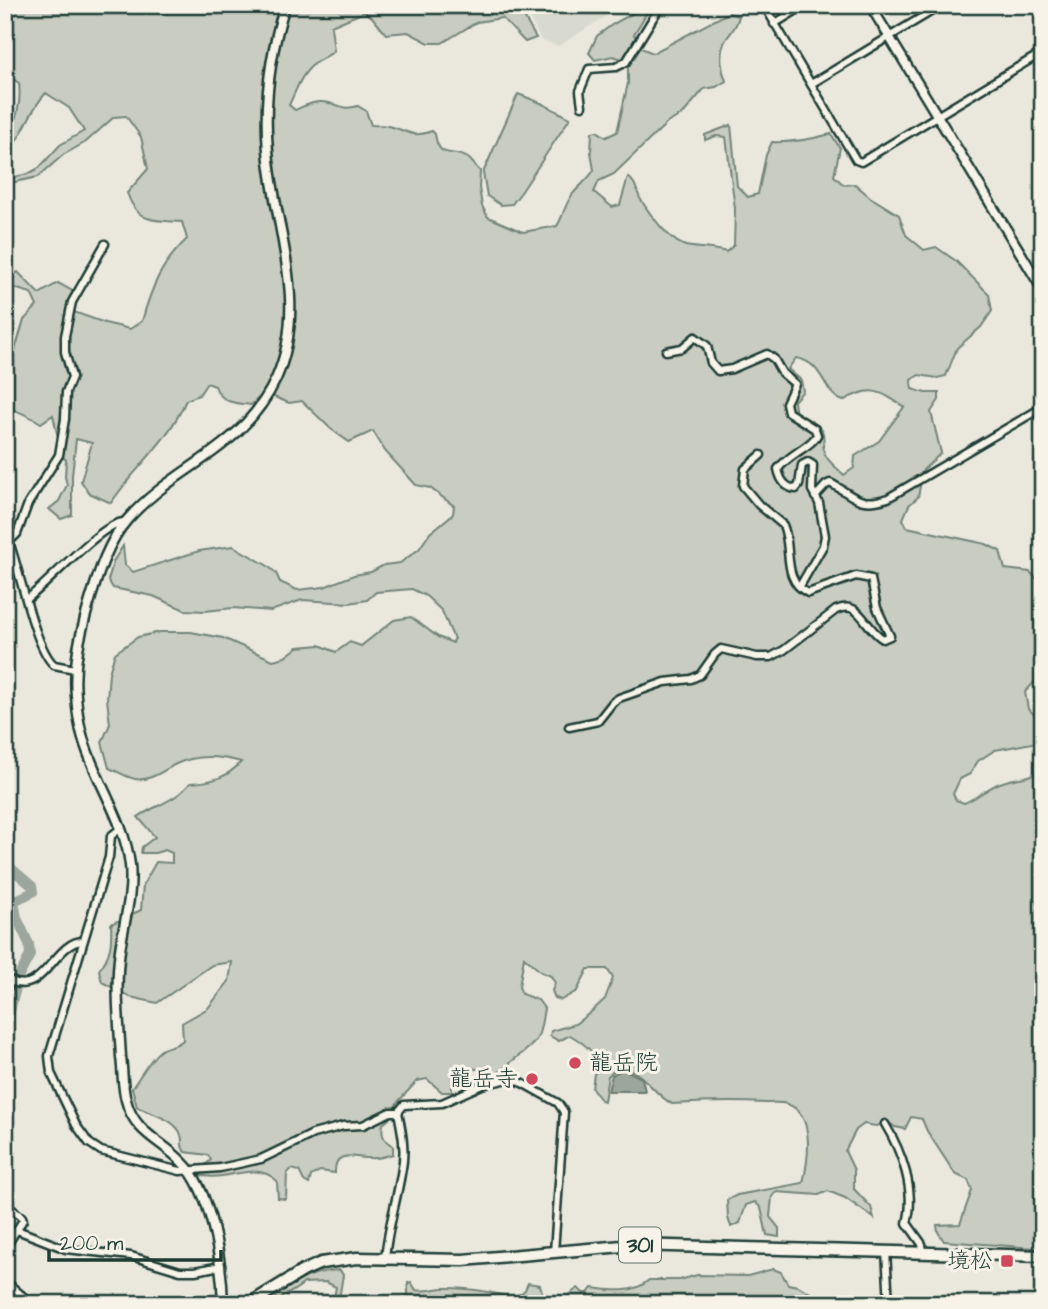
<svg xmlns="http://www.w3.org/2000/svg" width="1048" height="1309" font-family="'Architects Daughter','Klee One',sans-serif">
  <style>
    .built { fill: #d9dacf }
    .green { fill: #c8ccc1; stroke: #74847a; stroke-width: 2; fill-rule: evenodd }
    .water { fill: #9ca69c; stroke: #6a7c72; stroke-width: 2 }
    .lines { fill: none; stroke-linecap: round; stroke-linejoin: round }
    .river { stroke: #9ca69c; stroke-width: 10 }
    .minor-casing { stroke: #1f3d34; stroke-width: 11 }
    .tertiary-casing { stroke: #1f3d34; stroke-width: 13 }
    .trunk-casing { stroke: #1f3d34; stroke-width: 15 }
    .minor { stroke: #f7f3e8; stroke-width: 6 }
    .tertiary { stroke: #f7f3e8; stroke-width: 8 }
    .trunk { stroke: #f7f3e8; stroke-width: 10 }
    .poi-dot { fill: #d1495b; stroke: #f7f3e8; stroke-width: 2.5 }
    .labels { text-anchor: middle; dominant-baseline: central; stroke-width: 6; stroke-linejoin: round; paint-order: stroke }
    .shield { fill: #f7f3e8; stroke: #60746a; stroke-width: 2 }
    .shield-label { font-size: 21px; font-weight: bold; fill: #1f3d34 }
    .poi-label { font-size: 23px; fill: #1f3d34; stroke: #f7f3e8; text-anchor: end }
  </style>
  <rect width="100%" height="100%" fill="#eae8dd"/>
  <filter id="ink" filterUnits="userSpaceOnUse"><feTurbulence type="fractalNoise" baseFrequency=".0143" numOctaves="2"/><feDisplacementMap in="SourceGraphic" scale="14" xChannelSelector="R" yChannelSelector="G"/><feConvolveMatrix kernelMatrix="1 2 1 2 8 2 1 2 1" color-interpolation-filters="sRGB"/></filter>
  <g filter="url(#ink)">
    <polygon class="built" points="522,5 623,5 559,46 542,41"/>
    <g class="green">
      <path d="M5,5H517L536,38L525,42L502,18L477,22L442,43H429L408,32L386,34L372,17L364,12L331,26L334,51C327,57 320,59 314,64C301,74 296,91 289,105L295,110C306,105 316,100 329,103C343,106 343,110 358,106L366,111L371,125C376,125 383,125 388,126C408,130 410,139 432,131L435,134C439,161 451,148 468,158C472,161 476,167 480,171L479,188L482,206L488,217L523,232L557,226C563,217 565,204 572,195C579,186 588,180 594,170L591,152L592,132L597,131L606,137L617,132L628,83V61L613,56L595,60L589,53L597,36L613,24L648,5V11L634,34L641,48L653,53L728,13L739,16C736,29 731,31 725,41C719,53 721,69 726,81L716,87L704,89L683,114L667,123L614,174L599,181L594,192L612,207L620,205L628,177C637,183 636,192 641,200C649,213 668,239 683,245C692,249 712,247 726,252L734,245L735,209L726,137L716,136L705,140V135L731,125L737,186L748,197L758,194L766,155L772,142C792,143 812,139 831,134L840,148L834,176L844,185L855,184L870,197L899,215L906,235L924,250L936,247L956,261L989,294L992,311L981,327L957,348L946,376L937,378L919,375L911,380L912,389L925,393H939V400L931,412L941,453L923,470L918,497L909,505L903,519L907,527L986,544L1000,551L1005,569L1030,572L1043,585V673L1025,692L1028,709L1034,714L1043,710V741L995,750L978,761L970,774L960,779L953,794L956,800L964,803C977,798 987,788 1000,783C1019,775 1024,782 1043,768V1246L1035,1248L944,1241L938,1232L937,1225L960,1224L972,1190L968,1180L955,1174L927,1131L922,1119L911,1117L905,1129L895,1127L888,1122L876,1126L864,1124L856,1130L845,1151L854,1170V1189L871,1207L874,1218L845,1198L828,1191L819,1195L776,1192L772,1197L770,1217L779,1228V1237L767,1235L761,1208L755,1202L746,1205L740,1223L731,1227L728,1218L727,1200L737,1195L803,1183C808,1162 816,1113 787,1104C781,1102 772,1103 765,1103C734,1101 703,1102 672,1104C651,1093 643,1067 617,1068L608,1076L604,1101L601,1100L592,1088L594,1074L599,1068C598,1054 582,1042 570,1035L559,1041L550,1036L551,1031L575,1024L591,1012L605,999L613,978L607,969H588L577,991L561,1000L555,998L552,991L555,983L551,976L541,972L524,957L519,987L522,994L538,1000L544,1008C539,1038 541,1040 516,1058C508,1064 504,1070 494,1075L478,1069L458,1068L452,1073V1092H442L427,1079L417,1081L397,1103L389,1119L383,1124C381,1135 383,1140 393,1146V1154C386,1156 377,1159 370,1158C354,1158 334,1149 335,1173L320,1171L311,1176L309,1184L304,1181L299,1171L292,1169L287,1173L286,1199L278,1198L277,1181C255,1159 226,1183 200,1175L199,1170L211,1160L208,1155L185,1152C179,1145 184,1143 181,1135C176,1119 151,1114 137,1107L132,1088C141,1076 149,1059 161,1050C168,1045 176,1047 183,1040L182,1023L208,1008L229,981L232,962L212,965L157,1003L130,997L102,982L99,970C111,955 112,943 111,924L141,910L143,885L156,862L172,863V853L165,850L155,853H141L142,847L155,837L138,817C156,805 177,800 190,783C212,782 227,778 241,762C219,756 198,754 176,764C164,770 149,782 135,779C126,777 117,771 109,768L102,742L110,724L107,699L109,673L115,653L138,637L160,632H191L223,638L273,660L285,657L298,647L320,645L336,652L350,642L361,646L394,620L411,617L438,637L453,643L454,639L442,611L426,596L412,589L376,592L367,600L349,603L302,600L271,611L233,608L205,611L185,610L153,596L113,588L108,580L114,560L123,546L125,565L133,572L199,551L233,546L268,566L276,573L280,582L297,590L324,587L354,575L371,572L384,565L400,563L419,549L430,533L453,514L454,506L430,488L416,485L385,451L373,431L349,442L331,429L302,401L289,403L264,393L251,405C234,403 221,403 215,386L207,383L199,395L186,400C169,441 135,467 111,503L89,493L81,481L92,443L76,439L72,476V515L61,519L49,509L59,501L67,485L65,477L66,460L62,456L53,415L41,423C30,416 17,411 5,406V355L15,350L24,320L37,306L31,293L14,288L5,279L18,272L39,294L58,283L74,292L68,310L105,323L130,329L142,321C152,286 161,264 187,239L182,222C153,220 138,224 127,193L148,169L141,137L126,116L114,117L86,142L63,155L38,177L5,184V179L28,174L39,168L60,145L84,131L69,108L46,93C26,114 28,132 5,153V135C18,122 21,101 19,83L5,74ZM796,358C825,363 822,393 843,401C871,385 879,390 904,407L879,441L855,456L854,468L844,475C837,468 823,458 823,447C823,440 825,438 822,430L796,416L794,401L803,391L801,380L788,369Z"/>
      <polygon points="518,94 541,103 570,118 522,191 512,204 501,205 487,196 483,173"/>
      <path d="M773,1269L781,1272L788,1284L798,1286L829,1304H479L462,1302L449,1295C439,1299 430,1297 419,1299C411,1301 405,1304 396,1304V1301L404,1300L408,1294V1283L411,1282L416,1290C426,1292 433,1289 443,1288C467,1287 492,1292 515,1298L525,1290L528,1283L540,1285L543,1295C567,1307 560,1300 578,1288L583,1293H588L592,1288C612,1290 632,1295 649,1280H680L697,1275L748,1276Z"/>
      <path d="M340,1270L343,1275L339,1299L343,1304H333L336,1287L326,1282L304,1283C294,1292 286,1293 278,1301L275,1296C298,1281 312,1271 340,1270Z"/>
    </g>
    <polygon class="water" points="623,1069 642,1078 645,1091 608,1091 612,1075"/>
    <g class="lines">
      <g class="river">
        <path d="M5,556C11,563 11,571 5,578"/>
        <polyline points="5,715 7,720 5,724"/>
        <polyline points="5,745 9,751 5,765"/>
        <polyline points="5,863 32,886 33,892 14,901 17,918 29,944 30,955 19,976 5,1031"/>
      </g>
      <defs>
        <g id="minor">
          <polyline points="764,5 856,160 861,162 1043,52"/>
          <polyline points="774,24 805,5"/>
          <polyline points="811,84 942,5"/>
          <polyline points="582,106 580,91 589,69 616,67 626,62 661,5"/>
          <path d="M666,351L682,348L695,337L707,346L711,363L718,371L732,369L767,354L774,359L782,373L795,384L786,403L788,412L815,429L817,435C812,446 788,455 778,469C780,479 785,488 796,489L799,485L802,465L808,462L813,465L812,490L819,503L825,536L823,546L800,586"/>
          <path d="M815,497L826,485L830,483C854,495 858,508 888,498L1043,407"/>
          <path d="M5,531C19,563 33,646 54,665L75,669"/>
          <polyline points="9,542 17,534 28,504 59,455 65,419 66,392 72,377 65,352 65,336 72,302 105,244"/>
          <path d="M27,599C48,584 104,520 125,522"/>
          <path d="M569,727L598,721L613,702L619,698L665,682L691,679L700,675L715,654L721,649L757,657H771L784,650L836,610C861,599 863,627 883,639L890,636L877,608L871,579L856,576L808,593C781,580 793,548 783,525L759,505L743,486L745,469L761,455"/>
          <polyline points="121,828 111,836 109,857 49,1056 51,1073 76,1125 89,1143 101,1151 180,1171 220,1168 261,1159 313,1134 343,1126 363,1125 390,1112 398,1112 404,1105 442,1103 482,1085 513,1078 558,1103 564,1112 554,1252"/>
          <polyline points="5,976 11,981 5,992"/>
          <path d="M11,981C43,997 55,941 83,941"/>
          <path d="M885,1124C902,1152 916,1191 907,1223L922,1244L923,1252"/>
          <polyline points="5,1204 22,1217 23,1220 5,1248"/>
          <polyline points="17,1230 66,1249 131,1256 180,1271 195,1271 221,1266"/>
          <polyline points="886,1251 889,1304"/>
          <path d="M385,1259C388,1225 399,1194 403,1161C405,1144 401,1128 398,1112"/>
          <polyline points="5,1281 32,1304"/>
        </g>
        <g id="tertiary">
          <polyline points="870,5 1043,290"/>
          <path d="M223,1304C222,1264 212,1191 182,1162C161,1140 134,1133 126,1100C122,1086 123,1071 121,1057C119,1022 115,985 120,950C124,922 133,894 130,865C125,820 95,781 83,738C79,725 77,710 76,696C73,664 80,635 89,604C98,575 107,543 127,520C175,465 242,452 276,379C306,312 281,244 271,175C262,119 268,60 285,5"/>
        </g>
        <polyline id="trunk" points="249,1304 303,1271 321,1263 357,1258 463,1260 634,1245 1043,1256"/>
      </defs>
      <use href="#minor" class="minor-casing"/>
      <use href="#tertiary" class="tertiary-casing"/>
      <use href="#trunk" class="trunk-casing"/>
      <use href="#minor" class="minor"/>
      <use href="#tertiary" class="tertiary"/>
      <use href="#trunk" class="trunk"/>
    </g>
  </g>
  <g class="poi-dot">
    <circle cx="575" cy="1063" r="7"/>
    <circle cx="532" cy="1079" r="7"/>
    <rect x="1000" y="1254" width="14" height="14" rx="3.5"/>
  </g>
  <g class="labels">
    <rect class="shield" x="619" y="1227.5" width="42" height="35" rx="5"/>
    <g class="shield-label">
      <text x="640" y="1245">301</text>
    </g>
    <g class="poi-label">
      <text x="589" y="1063" text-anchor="start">龍岳院</text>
      <text x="518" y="1079">龍岳寺</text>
      <text x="993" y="1261">境松</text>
    </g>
  </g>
  <rect width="1048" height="1309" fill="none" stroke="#f7f3e8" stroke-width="28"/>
  <rect x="14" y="14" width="1020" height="1281" fill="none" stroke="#1f3d34" stroke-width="2.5" filter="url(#ink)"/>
  <path d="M49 1250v10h172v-10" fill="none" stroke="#1f3d34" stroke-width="3.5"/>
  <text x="60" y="1250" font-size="21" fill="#1f3d34" stroke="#f7f3e8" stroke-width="5" paint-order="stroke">200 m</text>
</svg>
